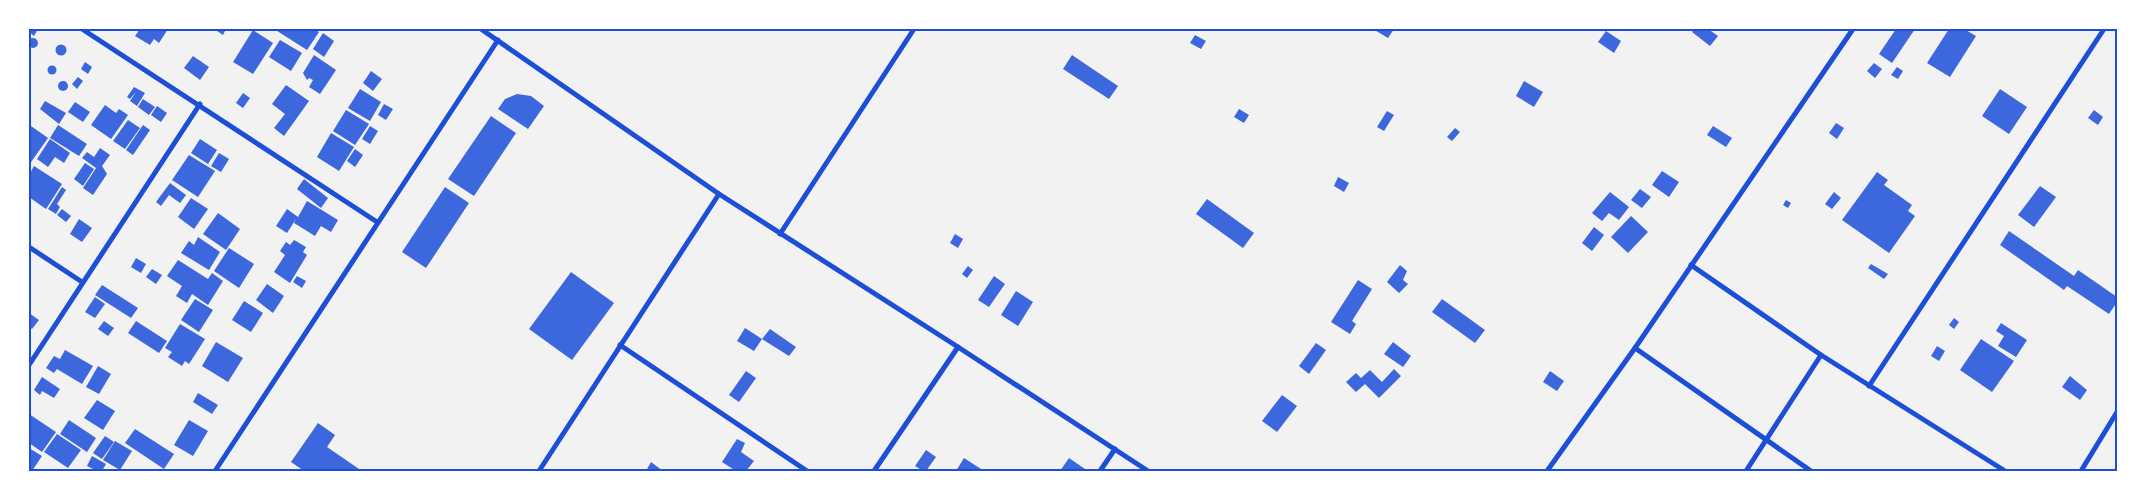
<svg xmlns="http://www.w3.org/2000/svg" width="2146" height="500" font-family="'IBM Plex Sans',sans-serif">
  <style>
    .building { fill: #3d67dc }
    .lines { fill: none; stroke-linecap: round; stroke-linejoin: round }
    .minor { stroke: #1d4ed8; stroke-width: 5 }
    .neatline { fill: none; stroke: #1d4ed8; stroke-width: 2 }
  </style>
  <rect width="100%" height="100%" fill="#f2f2f2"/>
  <g class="building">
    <polygon points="29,29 38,29 34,36 29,32"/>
    <polygon points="140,29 168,29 159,43 154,39 150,45 135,36"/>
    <polygon points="214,29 226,29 223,35"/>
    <polygon points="274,29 314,29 319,32 307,50"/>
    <polygon points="1373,29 1394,29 1388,38"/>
    <polygon points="1694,29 1708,29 1718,36 1710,46 1692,32"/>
    <polygon points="1896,29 1915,29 1892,63 1879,54"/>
    <polygon points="1949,29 1964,29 1976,36 1950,77 1927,63"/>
    <polygon points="253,30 273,43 253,74 233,62"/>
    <polygon points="1606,31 1621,41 1614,53 1598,42"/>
    <polygon points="323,33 334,41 324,57 313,49"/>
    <polygon points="1195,35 1206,41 1201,49 1190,43"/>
    <circle cx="33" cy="43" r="5"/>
    <polygon points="280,40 302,53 291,71 269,57"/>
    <circle cx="61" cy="50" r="5.5"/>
    <polygon points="314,55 336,70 320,94 309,87 313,80 309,78 307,80 303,73"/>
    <polygon points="1072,55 1118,86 1109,99 1063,69"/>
    <polygon points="193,56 209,67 200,80 184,68"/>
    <polygon points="85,62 92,67 88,74 81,69"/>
    <polygon points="1874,63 1882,69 1875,78 1867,71"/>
    <circle cx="52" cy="70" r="4.5"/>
    <polygon points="1897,67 1903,71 1898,79 1891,75"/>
    <polygon points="371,71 382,79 373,91 363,83"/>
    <polygon points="78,77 83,81 77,89 72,84"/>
    <circle cx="63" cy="86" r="5"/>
    <polygon points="1524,81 1543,92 1534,107 1516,96"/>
    <polygon points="286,85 309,101 284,136 274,128 285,114 272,104"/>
    <polygon points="134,87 145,93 137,106 130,101 136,92 130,99 127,97"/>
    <polygon points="360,89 381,102 370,121 348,108"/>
    <polygon points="2000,89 2027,107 2009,134 1982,116"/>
    <polygon points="243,93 250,98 243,108 236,103"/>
    <polygon points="517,94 531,96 544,106 528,129 498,109 505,99"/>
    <polygon points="143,99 155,107 149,115 138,107"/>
    <polygon points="45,101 66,113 59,124 40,109"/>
    <polygon points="75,102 90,112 83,122 68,112"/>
    <polygon points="384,104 393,109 386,120 378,115"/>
    <polygon points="105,105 116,113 119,109 128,115 111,139 91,125"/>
    <polygon points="157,106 167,113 161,122 151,115"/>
    <polygon points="1239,109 1249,115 1244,123 1234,117"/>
    <polygon points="346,110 369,124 355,145 333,131"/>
    <polygon points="2094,110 2103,117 2098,125 2088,118"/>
    <polygon points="1387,111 1394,115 1384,131 1377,127"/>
    <polygon points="491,116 516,133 474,196 448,179"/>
    <polygon points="128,120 140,128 125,149 113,141"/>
    <polygon points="1836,123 1844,128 1837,139 1829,133"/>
    <polygon points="58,125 87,144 79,156 50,138"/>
    <polygon points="143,125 150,130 133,155 126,150"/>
    <polygon points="31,126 48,138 29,165 29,129"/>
    <polygon points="370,126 378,131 370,144 362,139"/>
    <polygon points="1713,126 1732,138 1726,147 1707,135"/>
    <polygon points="1455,128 1460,132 1452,141 1447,137"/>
    <polygon points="331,133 354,147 339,171 317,157"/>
    <polygon points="50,139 70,153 64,163 55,157 48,167 37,159"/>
    <polygon points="200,139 217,150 208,164 191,153"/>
    <polygon points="100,148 110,155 102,166 107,174 93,195 83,188 96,168 82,158 87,152 94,157"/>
    <polygon points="355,149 363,155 355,167 347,161"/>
    <polygon points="219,153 229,159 221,172 211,166"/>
    <polygon points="189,155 215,171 198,197 172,180"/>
    <polygon points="85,163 94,169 83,186 74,179"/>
    <polygon points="34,166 62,184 46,209 29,197 29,175"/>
    <polygon points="1662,171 1679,182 1669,197 1652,185"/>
    <polygon points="1877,172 1888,180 1884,185 1912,205 1908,211 1915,216 1889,253 1842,220"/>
    <polygon points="1338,177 1349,183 1344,192 1334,186"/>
    <polygon points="304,179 328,198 321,208 297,189"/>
    <polygon points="170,183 186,195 180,203 169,195 161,206 156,202"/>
    <polygon points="2040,186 2056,197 2034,227 2018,215"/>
    <polygon points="62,187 66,190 57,204 60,207 56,214 48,209"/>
    <polygon points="445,187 469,203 426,268 402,252"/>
    <polygon points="1640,189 1651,197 1642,208 1631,200"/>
    <polygon points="1610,192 1629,207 1619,220 1609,213 1602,221 1592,213"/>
    <polygon points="1834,192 1841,198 1832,209 1825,204"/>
    <polygon points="191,198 208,209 194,229 178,217"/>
    <polygon points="1207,199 1254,233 1243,248 1196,214"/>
    <polygon points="1786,200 1791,203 1788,208 1783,205"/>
    <polygon points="307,201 338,220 331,232 321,226 315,236 294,223 296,219 287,233 276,226 287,209 298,217"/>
    <polygon points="62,209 71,216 66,222 57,215"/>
    <polygon points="218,213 240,229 226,250 203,234"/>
    <polygon points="1631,216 1648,232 1628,253 1611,237"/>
    <polygon points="79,219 92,228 82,242 70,234"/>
    <polygon points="1594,227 1604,235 1592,251 1582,243"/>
    <polygon points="2009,231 2074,276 2078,270 2117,297 2117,302 2109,314 2067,286 2064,290 2000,245"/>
    <polygon points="955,234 963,239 958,248 950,243"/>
    <polygon points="198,237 220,252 209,270 181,253 189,241 194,245"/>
    <polygon points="294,240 306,247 303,252 307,255 290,283 274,272 285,255 280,251 286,242 290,245"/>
    <polygon points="229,248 254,264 239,288 214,271"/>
    <polygon points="136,258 146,264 141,273 131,267"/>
    <polygon points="178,260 208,279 212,273 223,281 208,305 192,294 187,303 176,296 182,286 167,276"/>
    <polygon points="1871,264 1888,274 1884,279 1868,268"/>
    <polygon points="1400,265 1407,271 1403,280 1408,284 1399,293 1387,282"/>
    <polygon points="968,266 973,270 967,278 962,274"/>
    <polygon points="152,269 162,275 156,284 146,277"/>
    <polygon points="571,272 614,303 572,360 529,329"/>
    <polygon points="297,276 306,281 302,288 293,282"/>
    <polygon points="994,276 1005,284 989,307 978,300"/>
    <polygon points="1358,280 1372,289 1352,321 1356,324 1350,334 1331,322"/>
    <polygon points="267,284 284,296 273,313 256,300"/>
    <polygon points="102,285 138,308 131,318 95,295"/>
    <polygon points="1016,291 1033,302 1018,326 1001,315"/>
    <polygon points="95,297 105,304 95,318 85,312"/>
    <polygon points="195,299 213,310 199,332 181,320"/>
    <polygon points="1442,299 1485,330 1475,343 1432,312"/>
    <polygon points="244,301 263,313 251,332 232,320"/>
    <polygon points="29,313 39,320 32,329 29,327"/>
    <polygon points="1954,318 1959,322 1954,329 1949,325"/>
    <polygon points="104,321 114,328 108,336 98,329"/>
    <polygon points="136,321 167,341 159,353 128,333"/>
    <polygon points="2001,323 2027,340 2016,357 1998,346 2004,336 1996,331"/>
    <polygon points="180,324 205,339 189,364 185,361 182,366 168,357 172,352 165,348"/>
    <polygon points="745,328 762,339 770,329 796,347 789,356 762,339 754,351 737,341"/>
    <polygon points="1981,339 2014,361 1992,392 1960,370"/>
    <polygon points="216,342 243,358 228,382 202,366"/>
    <polygon points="1393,342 1411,356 1403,367 1384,354"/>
    <polygon points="1316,343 1326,350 1309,374 1299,366"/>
    <polygon points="1937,346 1945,351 1939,361 1931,356"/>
    <polygon points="65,350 93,366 82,384 57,369 54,373 46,368 54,356 60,359"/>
    <polygon points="98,366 111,374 99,394 86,387"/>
    <polygon points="1394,369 1401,376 1379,398 1365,384 1356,392 1346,382 1356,373 1361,378 1370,370 1382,382"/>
    <polygon points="746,371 756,378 739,402 729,395"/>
    <polygon points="1550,371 1564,381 1557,391 1543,382"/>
    <polygon points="2070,376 2087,390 2080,400 2062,387"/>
    <polygon points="42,377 60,389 54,398 42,391 40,395 34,390"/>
    <polygon points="198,393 218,405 212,414 193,402"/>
    <polygon points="1282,395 1297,406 1277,432 1262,421"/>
    <polygon points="97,400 115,411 103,430 84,418"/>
    <polygon points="29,414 56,432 42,452 29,443"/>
    <polygon points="69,420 96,438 87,452 60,434"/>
    <polygon points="189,420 208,431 193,456 174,445"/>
    <polygon points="318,423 335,435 327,447 362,471 304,471 291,462"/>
    <polygon points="135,429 174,454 164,469 125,443"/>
    <polygon points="57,434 81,450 68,468 44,452"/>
    <polygon points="105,436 114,442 102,459 93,453"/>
    <polygon points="737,439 745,443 741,452 754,461 746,471 736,471 722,462"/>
    <polygon points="115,441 132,451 120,470 103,460"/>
    <polygon points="29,448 42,456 32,471 29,471"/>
    <polygon points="926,450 936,457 926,471 923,471 915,466"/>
    <polygon points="92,456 106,464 102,471 97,471 87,466"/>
    <polygon points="964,458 984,471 956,471"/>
    <polygon points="1069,458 1085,469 1083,471 1060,471"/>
    <polygon points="651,462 663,471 646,471"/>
  </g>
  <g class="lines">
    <g class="minor">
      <polyline points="82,29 377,222"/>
      <polyline points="481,29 719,194 958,347 1148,471"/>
      <polyline points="780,234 914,29"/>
      <polyline points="29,247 82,282"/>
      <polyline points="1691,265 1821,355 2005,471"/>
      <polyline points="620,345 807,471"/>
      <polyline points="1635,348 1811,471"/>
      <polyline points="29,365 200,104"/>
      <polyline points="1869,386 2104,29"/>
      <polyline points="215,471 498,40"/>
      <polyline points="539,471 719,194"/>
      <polyline points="874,471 958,347"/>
      <polyline points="1100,471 1115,449"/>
      <polyline points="1547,471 1635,348 1853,29"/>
      <polyline points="1746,471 1821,355"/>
      <polyline points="2081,471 2117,412"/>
    </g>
  </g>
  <rect width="2146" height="500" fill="none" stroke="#ffffff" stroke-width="60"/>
  <rect x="30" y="30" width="2086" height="440" class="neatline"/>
</svg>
